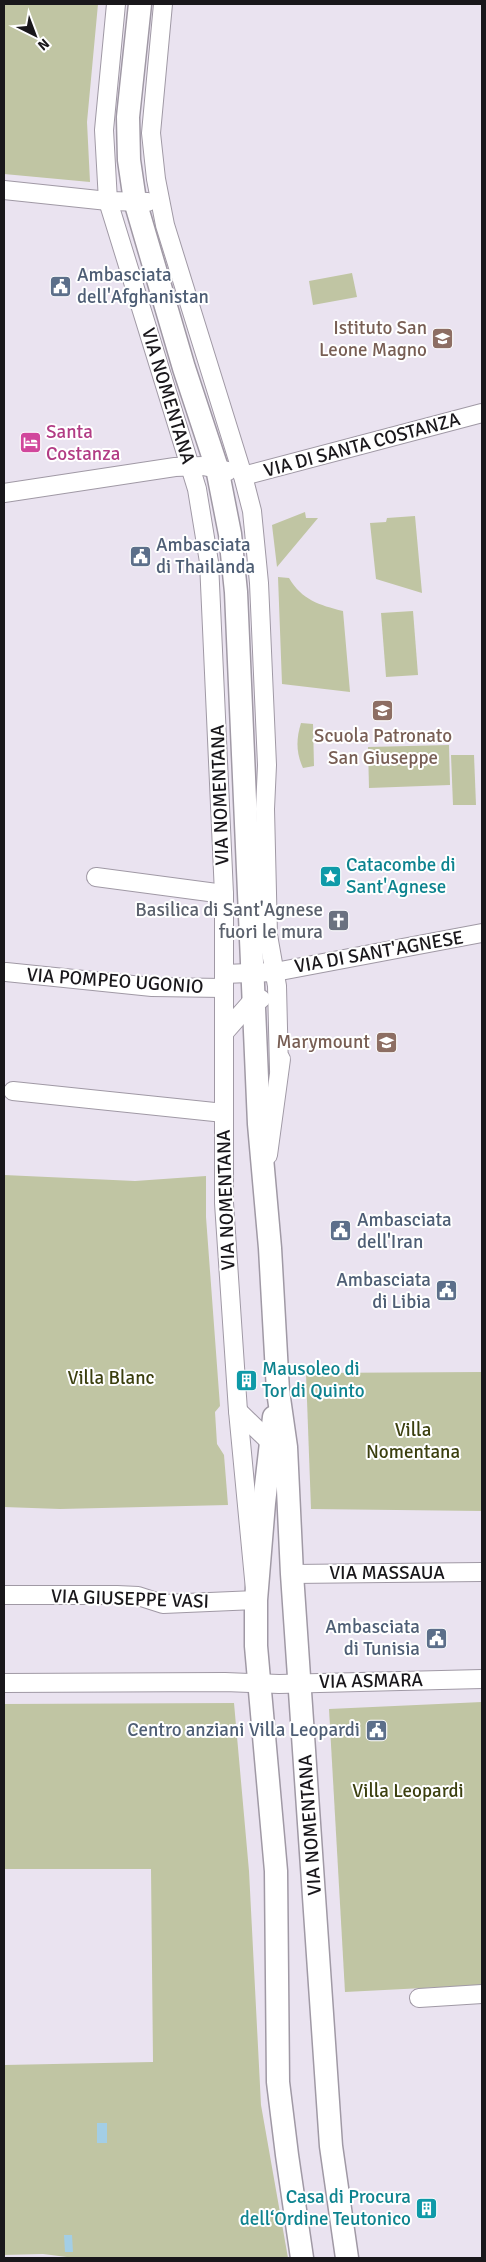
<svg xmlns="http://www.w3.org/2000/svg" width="486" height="2262" font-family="Signika,sans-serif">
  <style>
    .green { fill: #c0c5a3 }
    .water { fill: #a3cee5 }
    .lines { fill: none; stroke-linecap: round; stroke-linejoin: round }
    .minor-casing { stroke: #a099a5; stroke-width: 20 }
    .major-casing { stroke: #a099a5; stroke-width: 25 }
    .minor { stroke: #fff; stroke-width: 18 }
    .major { stroke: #fff; stroke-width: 22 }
    .labels { text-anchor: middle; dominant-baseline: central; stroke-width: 4; stroke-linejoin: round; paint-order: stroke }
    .service-label { font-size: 19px; fill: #4e5e75; stroke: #fff; text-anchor: start }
    .education-label { font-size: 19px; fill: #785e54; stroke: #fff; text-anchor: end }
    .street-label { font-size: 19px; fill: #19171b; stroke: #fff }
    .hotel-label { font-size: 19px; fill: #b23c85; stroke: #fff; text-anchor: start }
    .culture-label { font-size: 19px; fill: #0d838f; stroke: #fff; text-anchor: start }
    .worship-label { font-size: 19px; fill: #5b616d; stroke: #fff; text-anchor: end }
    .park-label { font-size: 19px; fill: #3b3f0e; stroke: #fff }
  </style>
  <rect width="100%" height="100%" fill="#eae3f0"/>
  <g class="green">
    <polygon points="4,4 98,4 87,122 90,182 4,174"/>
    <polygon points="352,273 357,297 313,305 309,281"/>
    <polygon points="305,512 306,518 318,518 277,567 272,525"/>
    <polygon points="415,516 422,593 376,579 370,523 386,522 387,518"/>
    <path d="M278,577L289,578C302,600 319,605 343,611L350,692L282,684Z"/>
    <polygon points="413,611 418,675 386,677 381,613"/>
    <path d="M301,723L313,724L314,766L303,768C296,753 296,739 301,723Z"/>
    <polygon points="449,745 450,785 369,788 368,747"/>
    <polygon points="451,755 474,755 476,805 453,805"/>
    <polygon points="4,1175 135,1181 206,1176 206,1217 220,1406 215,1412 217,1444 224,1455 228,1505 60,1509 4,1507"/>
    <polygon points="482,1372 482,1511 311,1509 306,1373"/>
    <polygon points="482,1702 482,1985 345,1992 329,1709"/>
    <polygon points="234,1703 249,1871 261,2105 288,2258 75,2258 43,2254 4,2255 4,2065 153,2062 151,1869 4,1869 4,1704"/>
  </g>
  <g class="water">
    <polygon points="107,2123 107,2143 97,2143 97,2123"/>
    <polygon points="64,2235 72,2235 73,2252 65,2252"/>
  </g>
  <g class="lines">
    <defs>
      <g id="minor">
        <polyline points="163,4 151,133 156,179 165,225 243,476 252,511 259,583 267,765 265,809 268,935 277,986 279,1070"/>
        <polyline points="4,190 108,201 148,202"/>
        <polyline points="243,476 482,413"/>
        <polyline points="4,493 175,467 203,466 228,471"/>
        <polyline points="96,877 224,894"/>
        <polyline points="6,972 152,987 224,988"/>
        <polyline points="224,974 275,972 482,933"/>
        <polyline points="224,1033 253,1000 261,999"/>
        <polyline points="13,1091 224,1113"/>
        <polyline points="268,1155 281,1059"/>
        <polyline points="238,1411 271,1443"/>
        <polyline points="292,1574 482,1572"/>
        <polyline points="4,1595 117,1595 138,1596 163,1604 256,1600 238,1411 224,1203 224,894 209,562 197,489 108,201 104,130 116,4"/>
        <polyline points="4,1683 225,1682 279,1684 482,1679"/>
        <polyline points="419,1998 482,1994"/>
      </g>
      <g id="major">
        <polyline points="140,4 128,117 129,160 135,201 184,368 217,468 230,534 236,592 259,1124 270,1248 278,1391 286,1447 292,1574 331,2146 347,2258"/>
        <polyline points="274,1417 264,1503 256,1600 256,1646 276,1871 278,2082 287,2155 302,2258"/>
      </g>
    </defs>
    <use href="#minor" class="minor-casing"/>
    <use href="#major" class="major-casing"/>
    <use href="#minor" class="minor"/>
    <use href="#major" class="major"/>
  </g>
  <defs>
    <symbol id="civic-square" viewBox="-11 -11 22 22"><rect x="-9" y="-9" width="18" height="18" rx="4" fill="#5c6f8a" stroke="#fff"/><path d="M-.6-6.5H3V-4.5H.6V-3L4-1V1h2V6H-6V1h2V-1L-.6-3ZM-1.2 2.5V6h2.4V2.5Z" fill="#fff"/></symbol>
    <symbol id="school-square" viewBox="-11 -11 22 22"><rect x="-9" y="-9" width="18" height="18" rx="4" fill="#8d6e63" stroke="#fff"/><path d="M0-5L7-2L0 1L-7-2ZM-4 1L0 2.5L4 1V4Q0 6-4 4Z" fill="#fff"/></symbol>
    <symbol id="hotel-square" viewBox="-11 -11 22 22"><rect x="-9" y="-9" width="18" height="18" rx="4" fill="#d1479c" stroke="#fff"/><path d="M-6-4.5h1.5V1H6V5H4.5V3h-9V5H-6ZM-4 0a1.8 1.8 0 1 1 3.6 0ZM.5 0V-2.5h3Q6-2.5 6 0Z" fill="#fff"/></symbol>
    <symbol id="sight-square" viewBox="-11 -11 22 22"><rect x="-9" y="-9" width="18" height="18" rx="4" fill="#0f9aa8" stroke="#fff"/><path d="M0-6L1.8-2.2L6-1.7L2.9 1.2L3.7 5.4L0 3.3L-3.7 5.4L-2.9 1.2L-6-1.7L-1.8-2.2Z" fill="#fff"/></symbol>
    <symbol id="church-square" viewBox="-11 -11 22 22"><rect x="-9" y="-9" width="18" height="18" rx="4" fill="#6b7280" stroke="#fff"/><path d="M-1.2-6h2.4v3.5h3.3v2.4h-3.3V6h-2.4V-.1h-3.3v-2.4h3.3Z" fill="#fff"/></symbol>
    <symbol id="building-square" viewBox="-11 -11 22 22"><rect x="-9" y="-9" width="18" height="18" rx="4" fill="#0f9aa8" stroke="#fff"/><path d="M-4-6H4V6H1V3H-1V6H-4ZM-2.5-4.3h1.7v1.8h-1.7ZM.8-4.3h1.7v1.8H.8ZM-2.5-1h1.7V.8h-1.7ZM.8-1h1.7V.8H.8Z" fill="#fff"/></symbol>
  </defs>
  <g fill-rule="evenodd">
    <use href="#civic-square" x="48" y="274" width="25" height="25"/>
    <use href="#school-square" x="430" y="326" width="25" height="25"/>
    <use href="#hotel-square" x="18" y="430" width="25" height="25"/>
    <use href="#civic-square" x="128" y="544" width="25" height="25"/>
    <use href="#school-square" x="370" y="698" width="25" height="25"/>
    <use href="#sight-square" x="318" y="864" width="25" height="25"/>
    <use href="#church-square" x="326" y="908" width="25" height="25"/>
    <use href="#school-square" x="374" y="1030" width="25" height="25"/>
    <use href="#civic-square" x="328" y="1218" width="25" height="25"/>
    <use href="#civic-square" x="434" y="1278" width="25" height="25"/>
    <use href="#building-square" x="234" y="1368" width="25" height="25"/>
    <use href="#civic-square" x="424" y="1626" width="25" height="25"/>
    <use href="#civic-square" x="364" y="1718" width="25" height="25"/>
    <use href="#building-square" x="414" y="2196" width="25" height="25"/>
  </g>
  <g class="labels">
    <g class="service-label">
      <text x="77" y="275">Ambasciata<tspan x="77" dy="22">dell'Afghanistan</tspan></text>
      <text x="156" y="545">Ambasciata<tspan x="156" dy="22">di Thailanda</tspan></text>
      <text x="357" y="1220">Ambasciata<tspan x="357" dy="22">dell'Iran</tspan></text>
      <text x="431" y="1280" text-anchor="end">Ambasciata<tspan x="431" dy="22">di Libia</tspan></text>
      <text x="420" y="1627" text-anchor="end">Ambasciata<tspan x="420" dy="22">di Tunisia</tspan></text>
      <text x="360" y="1730" text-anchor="end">Centro anziani Villa Leopardi</text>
    </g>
    <g class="education-label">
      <text x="427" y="328">Istituto San<tspan x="427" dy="22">Leone Magno</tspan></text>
      <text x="383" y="736" text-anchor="middle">Scuola Patronato<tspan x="383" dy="22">San Giuseppe</tspan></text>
      <text x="370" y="1042">Marymount</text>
    </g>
    <g class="street-label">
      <text transform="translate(168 396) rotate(73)">VIA NOMENTANA</text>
      <text transform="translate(362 445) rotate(-15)">VIA DI SANTA COSTANZA</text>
      <text transform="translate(220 795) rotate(-92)">VIA NOMENTANA</text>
      <text transform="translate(379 952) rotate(-10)">VIA DI SANT'AGNESE</text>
      <text transform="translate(115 981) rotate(4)">VIA POMPEO UGONIO</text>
      <text transform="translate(226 1200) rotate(-92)">VIA NOMENTANA</text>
      <text x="387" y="1573">VIA MASSAUA</text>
      <text transform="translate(130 1599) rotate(2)">VIA GIUSEPPE VASI</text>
      <text transform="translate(371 1681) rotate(-1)">VIA ASMARA</text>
      <text transform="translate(310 1825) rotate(-94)">VIA NOMENTANA</text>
    </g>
    <g class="hotel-label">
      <text x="46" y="432">Santa<tspan x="46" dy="22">Costanza</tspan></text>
    </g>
    <g class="culture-label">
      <text x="346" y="865">Catacombe di<tspan x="346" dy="22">Sant'Agnese</tspan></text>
      <text x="262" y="1369">Mausoleo di<tspan x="262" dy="22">Tor di Quinto</tspan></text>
      <text x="411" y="2197" text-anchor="end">Casa di Procura<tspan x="411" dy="22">dell‘Ordine Teutonico</tspan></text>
    </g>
    <g class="worship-label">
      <text x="323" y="910">Basilica di Sant'Agnese<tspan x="323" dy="22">fuori le mura</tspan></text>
    </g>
    <g class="park-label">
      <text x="111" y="1378">Villa Blanc</text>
      <text x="413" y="1430">Villa<tspan x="413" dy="22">Nomentana</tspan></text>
      <text x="408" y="1791">Villa Leopardi</text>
    </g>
  </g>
  <rect width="486" height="2262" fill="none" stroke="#19171b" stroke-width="10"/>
  <g transform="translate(35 35) rotate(138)" stroke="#ffffff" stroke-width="4" paint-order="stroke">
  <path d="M0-4L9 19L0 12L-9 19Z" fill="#19171b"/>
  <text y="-8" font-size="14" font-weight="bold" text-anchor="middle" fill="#19171b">N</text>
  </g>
</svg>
